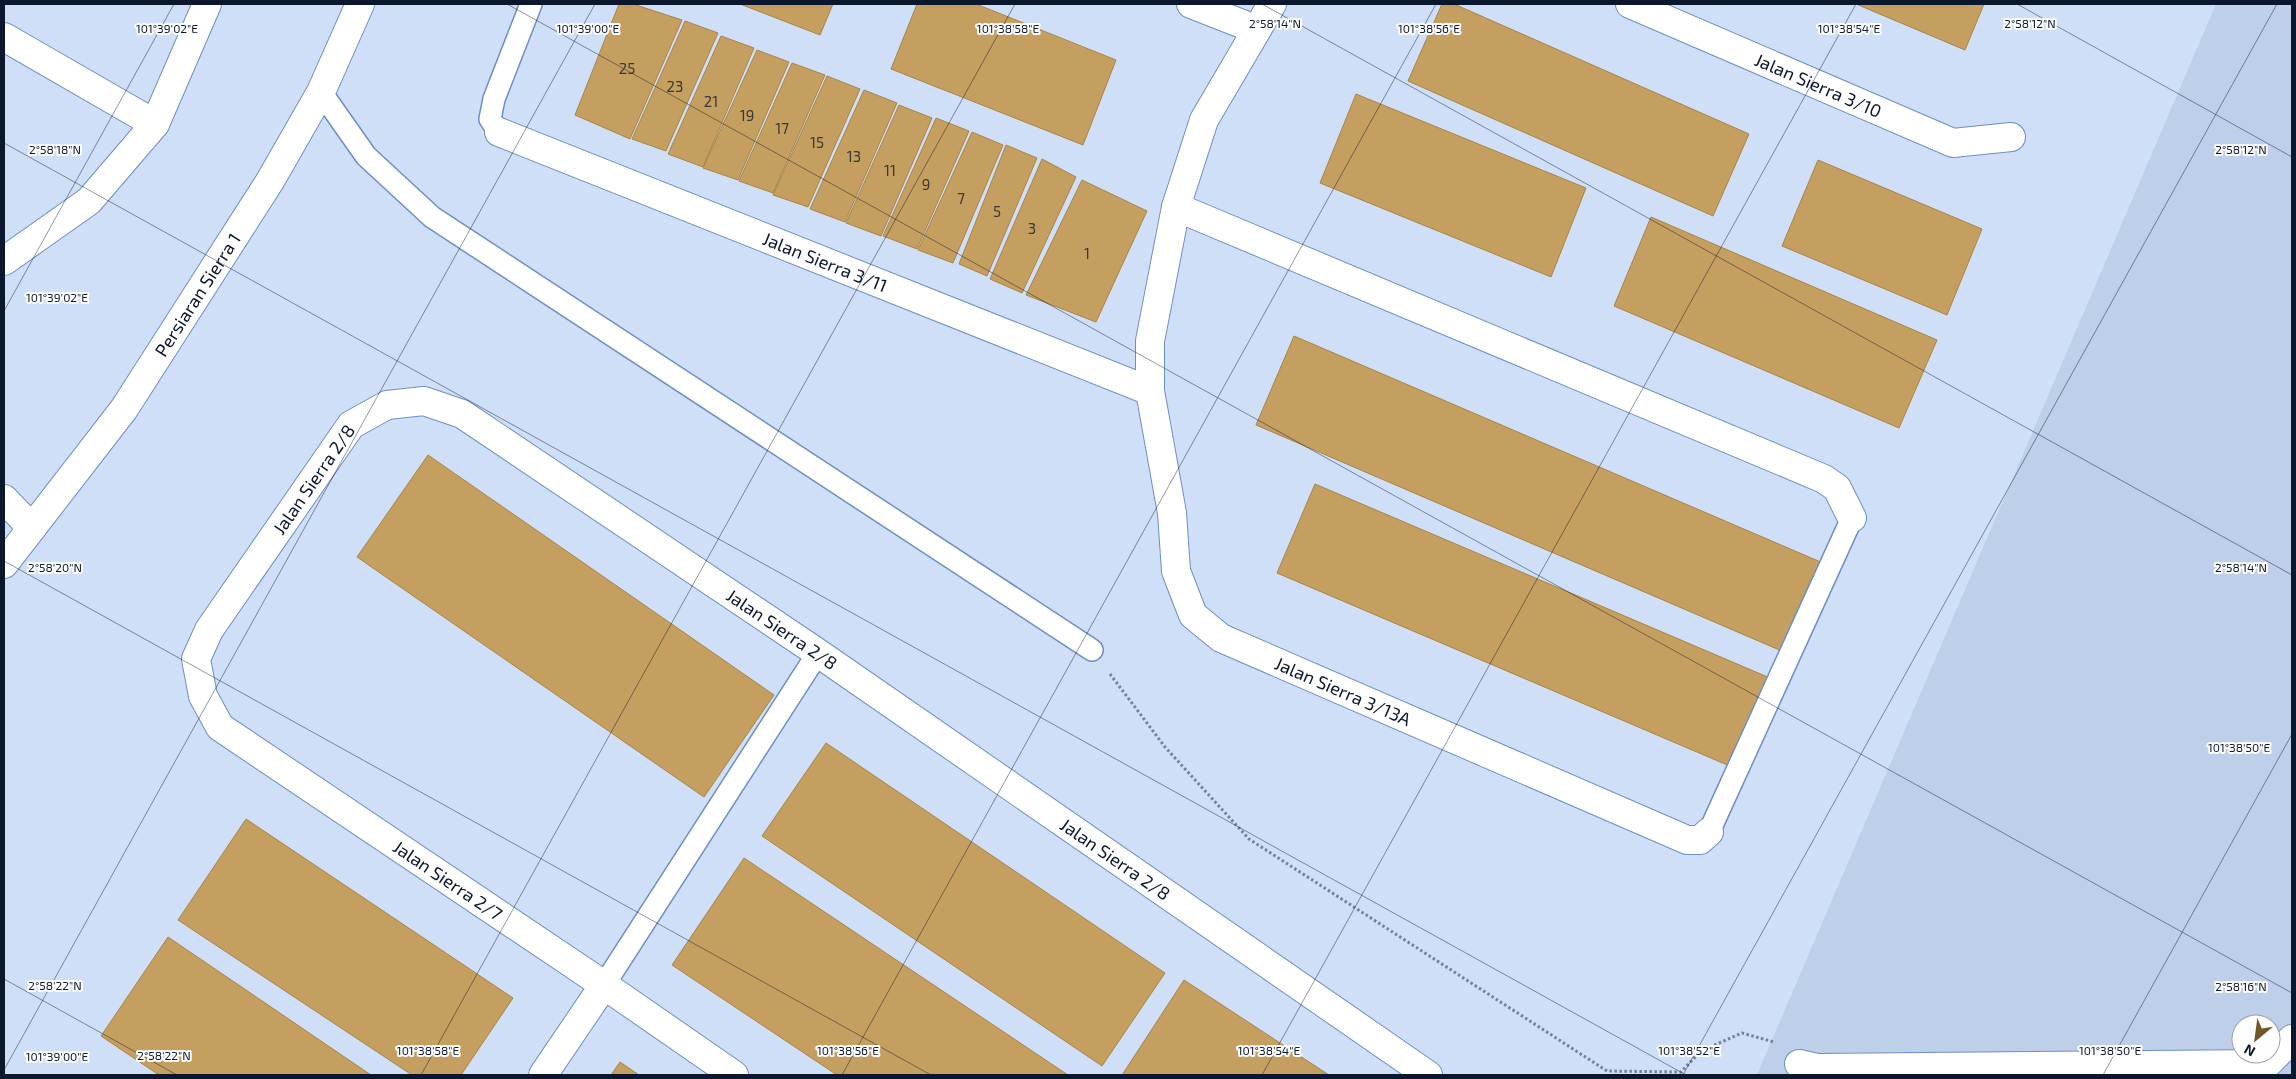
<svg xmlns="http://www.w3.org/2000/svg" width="2296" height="1079" font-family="'Exo 2',sans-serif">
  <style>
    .built { fill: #becfea; fill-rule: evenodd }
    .building { fill: #c59f5f; stroke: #a98444 }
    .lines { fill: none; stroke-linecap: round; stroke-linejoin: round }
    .service-casing { stroke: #6c8fc8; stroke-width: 24 }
    .minor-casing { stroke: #6c8fc8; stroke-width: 30 }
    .tertiary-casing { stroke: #6c8fc8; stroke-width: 30 }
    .path { stroke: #748299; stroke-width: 3; stroke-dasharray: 2.5 2.5; stroke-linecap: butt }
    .service { stroke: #fff; stroke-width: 21 }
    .minor { stroke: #fff; stroke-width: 28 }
    .tertiary { stroke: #fff; stroke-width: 28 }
    .ticks { fill: none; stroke: #0a172c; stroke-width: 1; stroke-opacity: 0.45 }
    .labels { text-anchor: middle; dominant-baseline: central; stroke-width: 4; stroke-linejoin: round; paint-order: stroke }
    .number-label { font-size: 15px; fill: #393939 }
    .street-label { font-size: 18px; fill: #0a172c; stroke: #fefefe }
    .ticks-label { font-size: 12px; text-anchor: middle; fill: #0a172c; stroke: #fefefe; stroke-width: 4; stroke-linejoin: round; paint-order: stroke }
  </style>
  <rect width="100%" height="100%" fill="#cfdff7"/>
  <path class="built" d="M2216,4H2292V1075H1757ZM2241,1024H2271V1054H2241Z"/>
  <g class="building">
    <polygon points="619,4 633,4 682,20 630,139 575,115"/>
    <polygon points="740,4 833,4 820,35"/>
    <polygon points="917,4 976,4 1116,60 1083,145 891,69"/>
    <polygon points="1442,4 1454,4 1749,134 1713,216 1408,81"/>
    <polygon points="1856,4 1984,4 1965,50"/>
    <polygon points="685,21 718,33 666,151 632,139"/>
    <polygon points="721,36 754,48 703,167 668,154"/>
    <polygon points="757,50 789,62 738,180 703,168"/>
    <polygon points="792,63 825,75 773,193 739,181"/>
    <polygon points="827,76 860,89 808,207 773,195"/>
    <polygon points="864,90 897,103 845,222 810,209"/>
    <polygon points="1356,94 1586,188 1551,277 1320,183"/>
    <polygon points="899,105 932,118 881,236 846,223"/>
    <polygon points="936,118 969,131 917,249 883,236"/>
    <polygon points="972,132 1003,145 953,263 918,250"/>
    <polygon points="1006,145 1037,158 987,276 959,264"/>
    <polygon points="1042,159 1076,177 1022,293 990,279"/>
    <polygon points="1818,160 1982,229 1947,315 1782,246"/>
    <polygon points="1082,180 1147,211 1096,322 1026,295"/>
    <polygon points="1651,217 1937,340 1899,428 1614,306"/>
    <polygon points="1294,336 1823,563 1784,652 1256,425"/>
    <polygon points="428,455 774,695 704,797 357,557"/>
    <polygon points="1315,484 1770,678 1732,767 1277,573"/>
    <polygon points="826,743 1165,973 1102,1066 762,836"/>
    <polygon points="246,819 513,998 461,1075 412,1075 178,920"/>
    <polygon points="744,858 1068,1075 837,1075 672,965"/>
    <polygon points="168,937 371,1075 159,1075 101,1036"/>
    <polygon points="1184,980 1329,1075 1122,1075"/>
    <polygon points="620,1062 639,1075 611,1075"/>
  </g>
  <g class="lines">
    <defs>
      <g id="service">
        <polyline points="321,92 366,156 432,217 1092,650"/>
        <polyline points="499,132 490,119 494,99 531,4"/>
        <polyline points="1709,832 1852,518"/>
        <polyline points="604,985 818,653"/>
      </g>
      <g id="minor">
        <polyline points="1191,4 1255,29"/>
        <path id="s1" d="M1272,4L1204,120L1176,207L1150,341V391L1172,513L1176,571L1193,615L1221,638L1687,840H1700L1709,832"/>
        <path id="s2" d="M1630,4L1953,143L2011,137"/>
        <polyline points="4,37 155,124"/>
        <path id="s3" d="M499,132L1150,391"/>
        <polyline points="1176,207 1824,479 1837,488 1852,518"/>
        <polyline points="4,261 89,201 155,124 207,4"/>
        <polyline points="4,499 32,528"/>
        <polyline points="1799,1064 1817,1068 2267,1064 2292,1039"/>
        <polyline points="543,1075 604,985"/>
        <path id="s4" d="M734,1075L604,985L220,727L203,696L196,659L209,630L351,425L387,405L424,401L462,414L818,653L1428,1075"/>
      </g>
      <g id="tertiary">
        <path id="s5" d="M4,564L124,409L270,181L321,92L360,4"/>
      </g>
    </defs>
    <use href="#service" class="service-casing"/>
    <use href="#minor" class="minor-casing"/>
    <use href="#tertiary" class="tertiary-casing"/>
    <polyline class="path" points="1110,674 1165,747 1249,839 1607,1071 1681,1072 1701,1051 1742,1033 1774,1042"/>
    <use href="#service" class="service"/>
    <use href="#minor" class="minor"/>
    <use href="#tertiary" class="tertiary"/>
  </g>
  <path class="ticks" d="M507,4L2292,993M1262,4L2292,575M2017,4L2292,157M4,143L1686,1075M4,311L174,4M4,561L931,1075M4,979L177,1075M4,1070L595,4M421,1075L1015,4M842,1075L1436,4M1262,1075L1856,4M1683,1075L2277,4M2103,1075L2292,734"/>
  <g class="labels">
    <g class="number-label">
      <text x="627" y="68">25</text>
      <text x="675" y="86">23</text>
      <text x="711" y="101">21</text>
      <text x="747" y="115">19</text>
      <text x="782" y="128">17</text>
      <text x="817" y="142">15</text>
      <text x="854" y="156">13</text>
      <text x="890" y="170">11</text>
      <text x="926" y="184">9</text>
      <text x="961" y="198">7</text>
      <text x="997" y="211">5</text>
      <text x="1032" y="228">3</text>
      <text x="1087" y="253">1</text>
    </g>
    <g class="street-label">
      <text stroke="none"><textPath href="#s2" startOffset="205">Jalan Sierra 3/10</textPath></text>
      <text stroke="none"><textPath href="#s3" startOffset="351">Jalan Sierra 3/11</textPath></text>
      <text stroke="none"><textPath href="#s5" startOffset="332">Persiaran Sierra 1</textPath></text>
      <text stroke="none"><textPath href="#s4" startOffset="909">Jalan Sierra 2/8</textPath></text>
      <text stroke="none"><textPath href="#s4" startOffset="1479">Jalan Sierra 2/8</textPath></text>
      <text stroke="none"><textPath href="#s1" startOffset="811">Jalan Sierra 3/13A</textPath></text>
      <text stroke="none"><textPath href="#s4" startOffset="1884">Jalan Sierra 2/8</textPath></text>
      <text transform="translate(448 880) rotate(34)">Jalan Sierra 2/7</text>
    </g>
  </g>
  <g class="ticks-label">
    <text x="1275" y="28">2°58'14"N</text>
    <text x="2030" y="28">2°58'12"N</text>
    <text x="167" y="33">101°39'02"E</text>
    <text x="588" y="33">101°39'00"E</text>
    <text x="1008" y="33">101°38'58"E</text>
    <text x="1429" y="33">101°38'56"E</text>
    <text x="1849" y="33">101°38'54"E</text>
    <text x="55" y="154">2°58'18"N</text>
    <text x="2241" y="154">2°58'12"N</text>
    <text x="57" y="302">101°39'02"E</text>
    <text x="55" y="572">2°58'20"N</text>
    <text x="2241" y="572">2°58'14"N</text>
    <text x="2239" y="752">101°38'50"E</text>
    <text x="55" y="990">2°58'22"N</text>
    <text x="2241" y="991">2°58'16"N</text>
    <text x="428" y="1055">101°38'58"E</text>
    <text x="848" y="1055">101°38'56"E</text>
    <text x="1269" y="1055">101°38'54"E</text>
    <text x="1689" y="1055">101°38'52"E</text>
    <text x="2110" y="1055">101°38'50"E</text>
    <text x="164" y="1060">2°58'22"N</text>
    <text x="57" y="1061">101°39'00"E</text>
  </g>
  <rect width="2296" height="1079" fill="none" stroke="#0a172c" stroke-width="10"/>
  <g transform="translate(2256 1039) rotate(209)"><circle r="24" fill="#fefefe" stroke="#9ca2aa"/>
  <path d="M0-4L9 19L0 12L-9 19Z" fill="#715628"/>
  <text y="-8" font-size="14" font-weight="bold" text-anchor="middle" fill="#0a172c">N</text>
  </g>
</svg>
